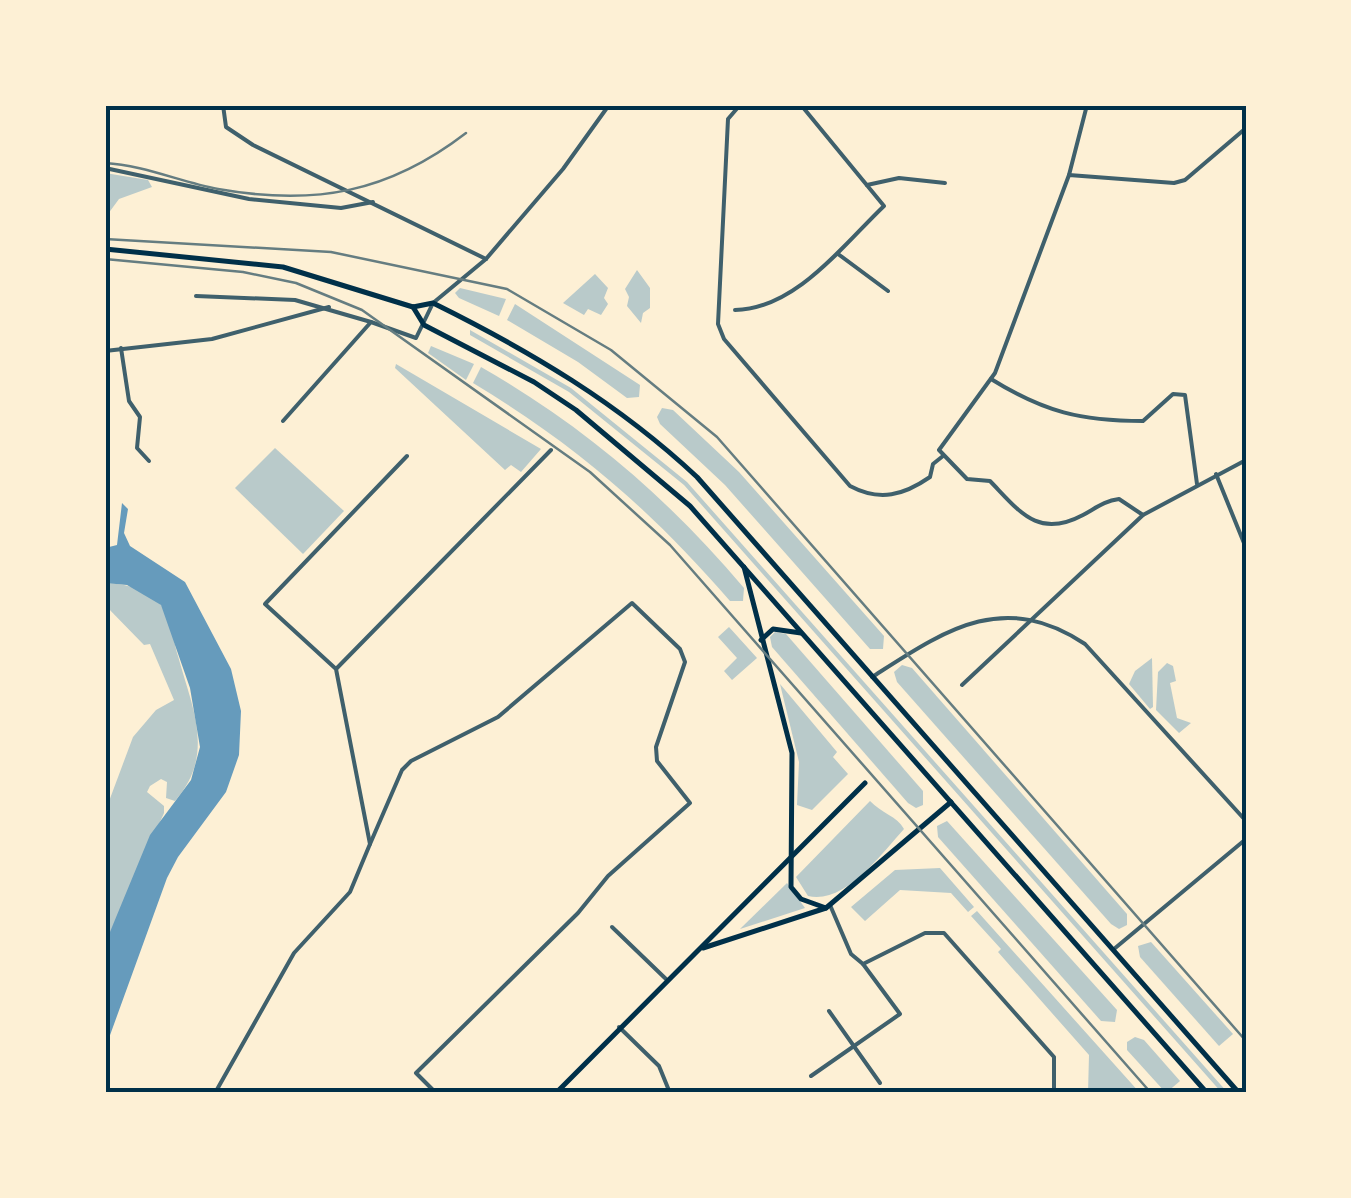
<svg xmlns="http://www.w3.org/2000/svg" width="1351" height="1198" font-family="Barlow,sans-serif">
  <style>
    .green { fill: #b9caca }
    .water { fill: #669bbc }
    .lines { fill: none; stroke-linecap: round; stroke-linejoin: round }
    .minor { stroke: #3f606c; stroke-width: 4 }
    .tertiary { stroke: #3f606c; stroke-width: 4 }
    .secondary { stroke: #003049; stroke-width: 5 }
    .primary { stroke: #003049; stroke-width: 5 }
    .tram { stroke: #657d81; stroke-width: 2.5 }
    .rail { stroke: #657d81; stroke-width: 2.5 }
    .neatline { fill: none; stroke: #003049; stroke-width: 4 }
  </style>
  <rect width="100%" height="100%" fill="#fdf0d5"/>
  <g class="green">
    <polygon points="105,173 148,180 152,187 119,199 105,218"/>
    <polygon points="637,270 650,288 650,308 643,313 641,323 627,306 629,297 625,289"/>
    <polygon points="595,274 608,288 604,298 608,304 601,315 588,309 584,315 563,303"/>
    <polygon points="460,288 506,299 499,316 459,298 455,293"/>
    <polygon points="515,304 640,385 639,397 627,398 578,362 507,320"/>
    <polygon points="470,330 571,388 687,482 1228,1093 1222,1093 684,485 569,392 470,335"/>
    <polygon points="431,346 474,364 466,380 428,353"/>
    <polygon points="396,364 541,449 521,472 511,465 505,470 395,368"/>
    <path d="M481,367C584,426 668,498 744,588L743,601H730C651,510 576,445 473,383Z"/>
    <polygon points="662,408 673,410 739,472 884,636 883,649 870,649 725,485 660,424 657,417"/>
    <polygon points="275,448 344,511 303,554 235,488"/>
    <path d="M105,583C125,584 147,588 161,605C172,618 173,640 178,656C192,708 216,754 175,801L166,798L167,782L161,779L150,786L147,792L164,806V813L105,944V812L133,737L156,710L174,700L150,644L144,645L105,605Z"/>
    <polygon points="729,627 757,658 732,680 724,671 737,658 718,637"/>
    <polygon points="775,632 786,634 923,791 923,805 916,808 908,803 772,647 770,637"/>
    <polygon points="1152,658 1153,707 1150,709 1129,684 1135,671"/>
    <polygon points="1167,663 1173,666 1176,681 1170,683 1177,718 1191,723 1179,733 1156,710 1158,672"/>
    <polygon points="902,665 912,668 1127,914 1127,925 1119,929 1111,924 897,682 894,672"/>
    <polygon points="780,684 837,752 833,757 848,774 812,810 797,805 799,762"/>
    <path d="M870,801C881,813 897,816 904,829C882,853 845,905 808,896L796,877Z"/>
    <polygon points="947,821 1117,1010 1115,1022 1101,1021 938,837 937,826"/>
    <polygon points="940,868 974,907 968,912 951,893 900,890 865,921 851,907 895,870"/>
    <polygon points="787,883 805,908 740,929 741,928"/>
    <polygon points="977,911 1140,1093 1088,1093 1089,1055 998,952 1001,949 971,916"/>
    <polygon points="1151,942 1233,1034 1219,1046 1140,957 1138,946"/>
    <polygon points="1135,1037 1144,1040 1180,1081 1166,1093 1127,1050 1127,1042"/>
  </g>
  <polygon class="water" points="122,503 128,509 124,533 130,546 185,582 231,669 241,711 239,755 226,792 178,857 167,878 105,1049 105,944 150,835 191,780 200,747 190,688 161,605 127,585 105,583 105,548 117,545"/>
  <g class="lines">
    <g class="minor">
      <polyline points="223,105 226,127 253,145 486,259"/>
      <path d="M740,105L728,119L718,324L724,339L850,486C880,502 904,495 930,477L933,464L943,456"/>
      <polyline points="105,168 249,199 341,208 373,202"/>
      <polyline points="1069,175 1087,105"/>
      <polyline points="867,185 899,178 945,183"/>
      <polyline points="838,254 888,291"/>
      <polyline points="196,296 295,300 371,322"/>
      <path d="M735,310C796,309 843,245 884,206L801,105"/>
      <polyline points="121,348 129,401 140,417 137,448 149,461"/>
      <polyline points="105,351 212,339 329,307"/>
      <path d="M991,379C1044,412 1081,421 1143,421L1173,394L1185,395L1197,484"/>
      <polyline points="283,421 371,322 416,338 433,303 486,259 563,169 609,105"/>
      <polyline points="1216,474 1246,548"/>
      <path d="M1143,515L1119,499C1104,501 1096,508 1083,515C1038,539 1020,512 990,481L967,479L939,450L995,373L1069,175L1174,183L1185,180L1246,128"/>
      <polyline points="337,668 551,450"/>
      <path d="M872,677C944,631 1002,589 1085,644L1246,821"/>
      <polyline points="370,844 402,770 411,761 498,717 632,603 680,649 685,662 656,747 657,761 690,803 608,876 578,913 416,1073 436,1093"/>
      <polyline points="830,905 851,954 863,964 925,933 944,933 1054,1057 1054,1093"/>
      <polyline points="612,927 667,980"/>
      <polyline points="1114,949 1246,839"/>
      <polyline points="829,1011 880,1083"/>
      <polyline points="619,1027 659,1066 670,1093"/>
      <polyline points="811,1076 900,1014 863,964"/>
      <polyline points="215,1093 294,953 350,892 370,844 336,669 265,604 407,456"/>
    </g>
    <polyline class="tertiary" points="962,685 1143,515 1246,460"/>
    <g class="secondary">
      <polyline points="744,567 792,753 791,887 801,899 826,908"/>
      <polyline points="761,640 773,629 801,633"/>
      <polyline points="703,948 826,908 951,802"/>
      <polyline points="556,1093 865,783"/>
    </g>
    <g class="primary">
      <path d="M105,249L283,267L413,307L433,303C530,351 618,403 697,477L1239,1093"/>
      <polyline points="413,307 424,325 534,382 576,410 690,506 1207,1093"/>
    </g>
    <g class="tram">
      <polyline points="105,239 331,252 507,289 611,350 717,437 1246,1041"/>
      <polyline points="105,259 243,272 296,283 362,310 590,472 670,545 1151,1093"/>
    </g>
    <path class="rail" d="M105,163C143,165 181,182 218,189C315,206 388,193 466,133"/>
  </g>
  <rect width="1351" height="1198" fill="none" stroke="#fdf0d5" stroke-width="215"/>
  <rect x="108" y="108" width="1136" height="982" class="neatline"/>
</svg>
